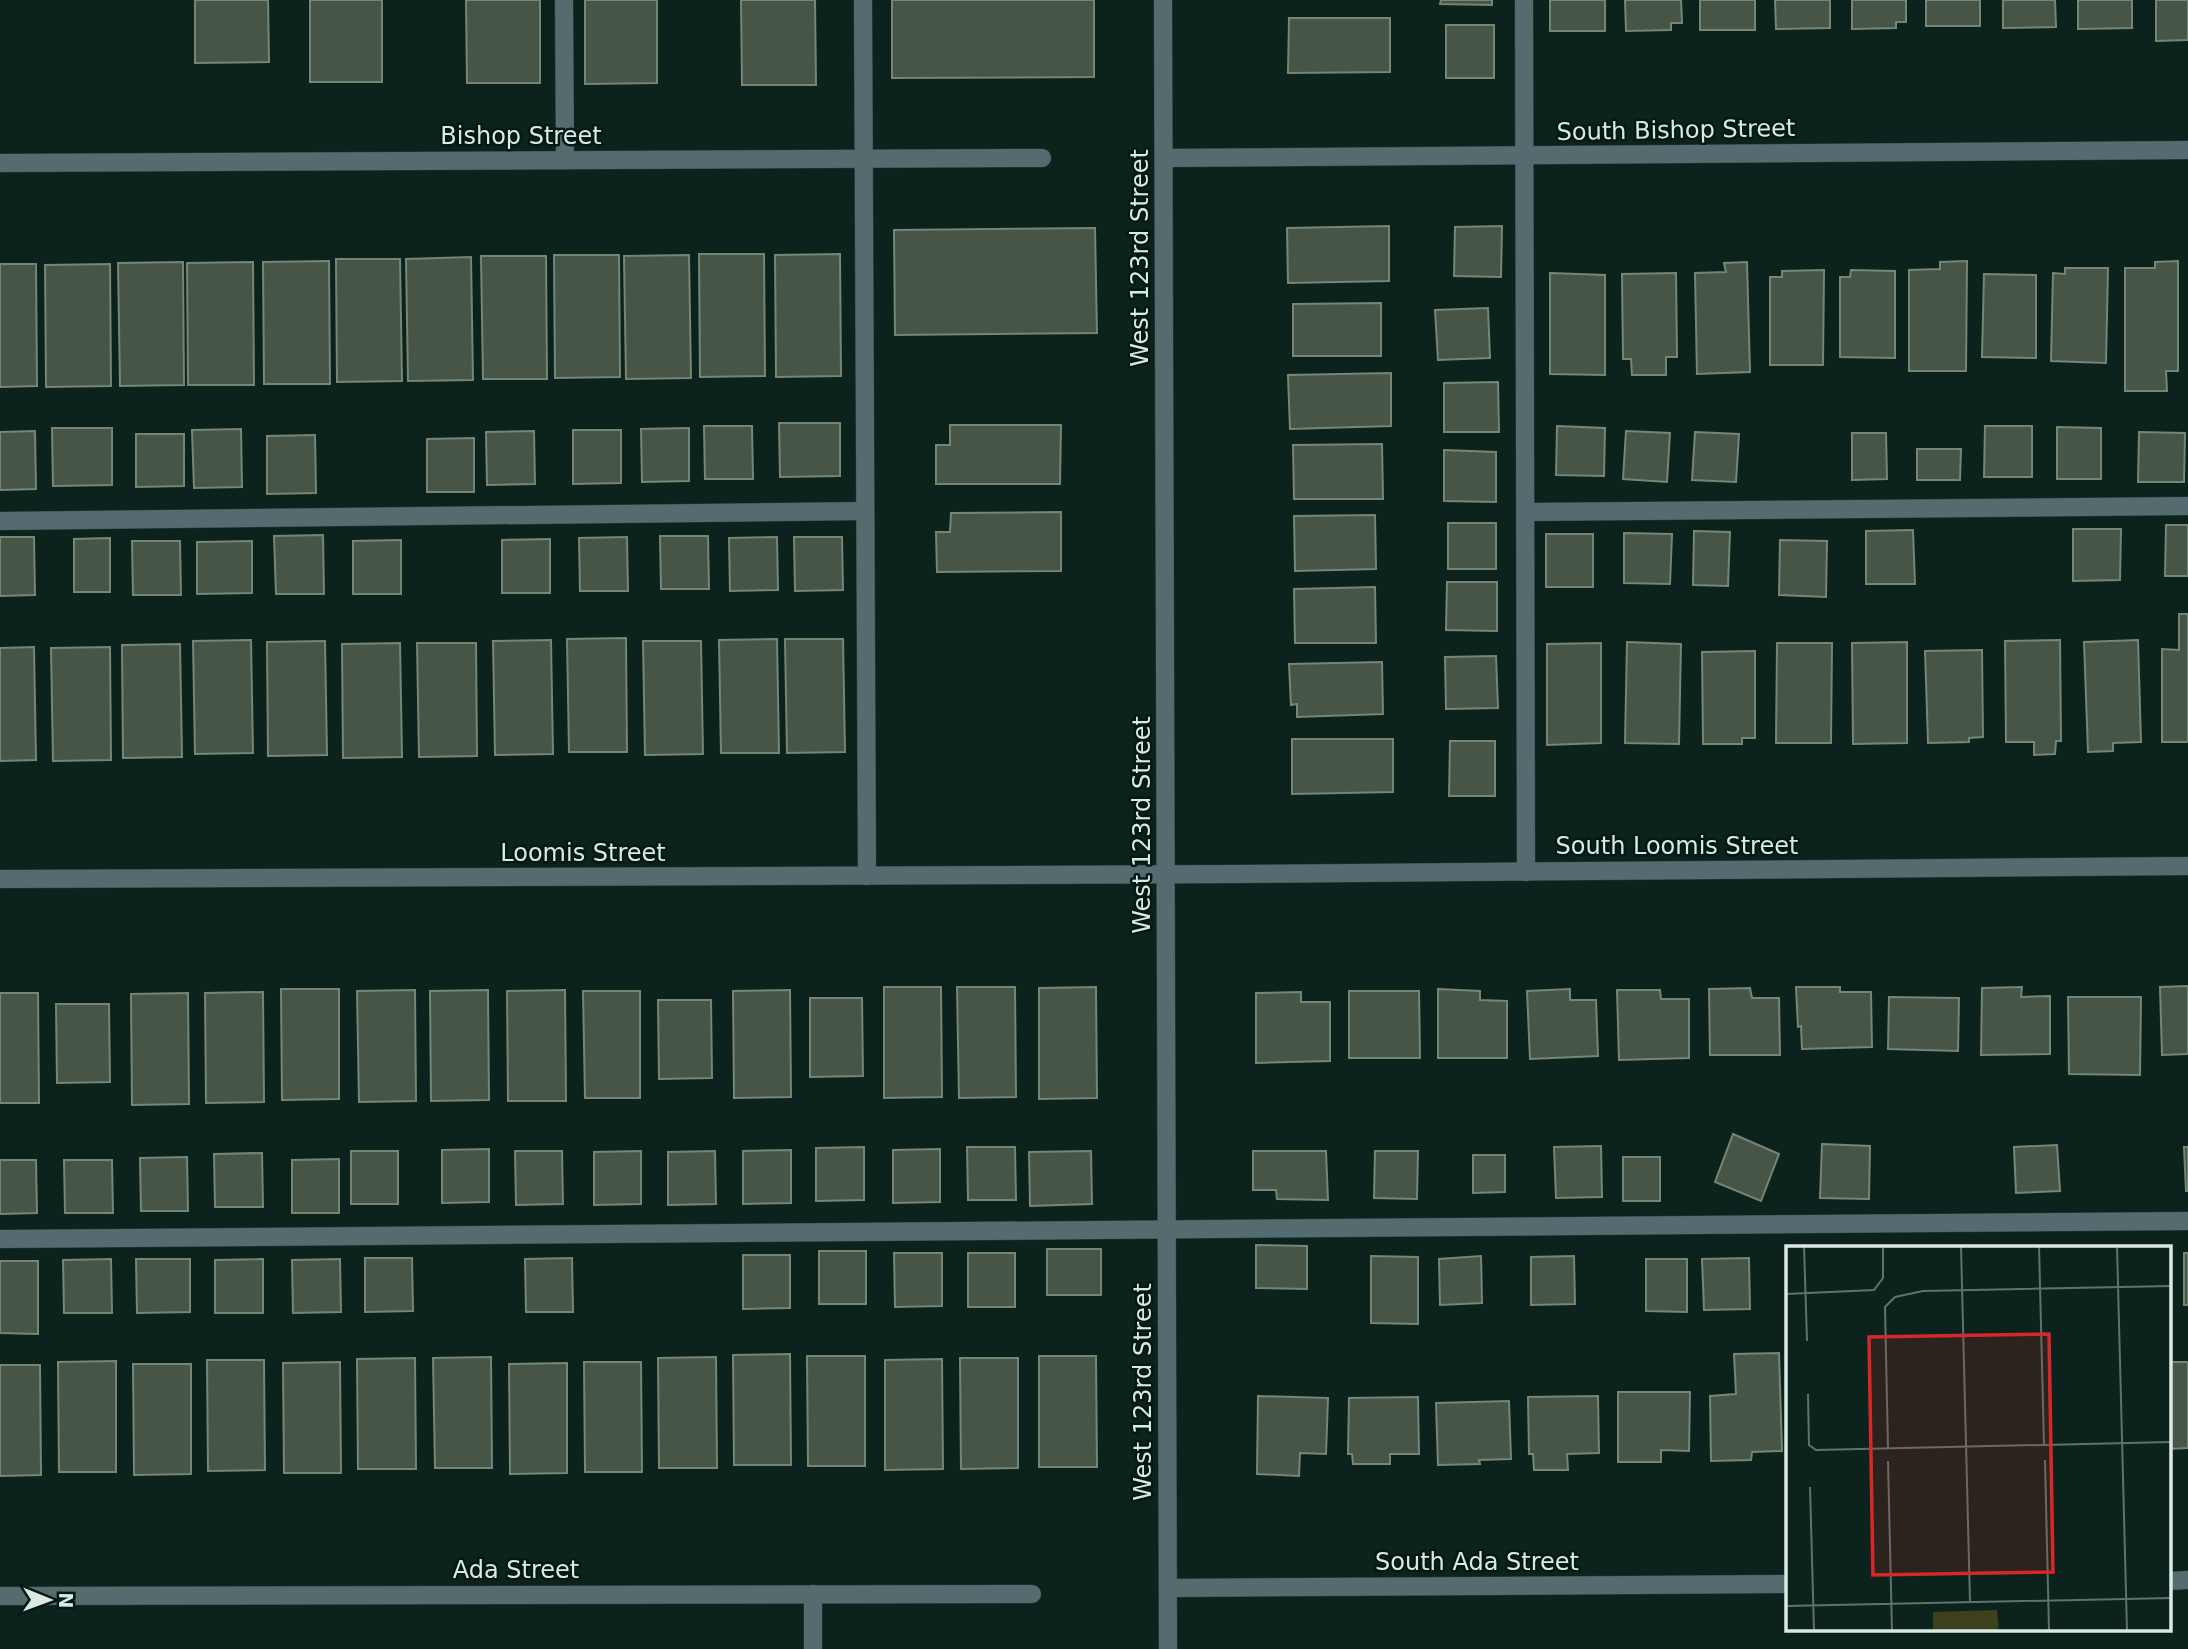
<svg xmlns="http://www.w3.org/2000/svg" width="2188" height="1649" font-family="'DejaVu Sans',sans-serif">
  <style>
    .building { fill: #465546; stroke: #768675; stroke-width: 2 }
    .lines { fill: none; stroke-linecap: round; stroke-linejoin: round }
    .service-casing { stroke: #293f39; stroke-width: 19 }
    .minor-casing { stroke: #293f39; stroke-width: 19 }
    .service { stroke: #546c6f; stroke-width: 18 }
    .minor { stroke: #546c6f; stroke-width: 18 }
    .labels { text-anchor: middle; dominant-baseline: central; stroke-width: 5; stroke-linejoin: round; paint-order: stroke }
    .street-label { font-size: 24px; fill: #dbe9e5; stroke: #031914 }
    .inset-road { fill: none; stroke: #5f726d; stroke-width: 2 }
    .view { fill: #d62828; fill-opacity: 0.15; stroke: #d62828; stroke-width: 3.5 }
    .inset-edge { fill: none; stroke: #dbe9e5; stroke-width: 3.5 }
  </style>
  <rect width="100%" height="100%" fill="#0c231d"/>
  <g class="building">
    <polygon points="195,0 268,0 269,62 195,63"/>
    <rect x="310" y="0" width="72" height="82"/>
    <polygon points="466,0 540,0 540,83 467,83"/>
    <polygon points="585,0 657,0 657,83 585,84"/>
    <polygon points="741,0 815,0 816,85 742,85"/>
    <polygon points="892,0 1094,0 1094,77 892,78"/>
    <polygon points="1441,0 1492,0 1492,5 1440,4"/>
    <rect x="1550" y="0" width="55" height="31"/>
    <polygon points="1625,0 1681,0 1682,23 1671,23 1671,30 1626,31"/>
    <rect x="1700" y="0" width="55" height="30"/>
    <polygon points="1775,0 1830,0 1830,28 1776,29"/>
    <polygon points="1852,0 1906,0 1906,22 1896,22 1896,28 1852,29"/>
    <rect x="1926" y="0" width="54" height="26"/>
    <polygon points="2003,0 2055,0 2056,27 2003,28"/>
    <polygon points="2078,0 2132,0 2132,28 2078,29"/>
    <polygon points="2156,0 2188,0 2188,40 2156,41"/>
    <polygon points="1289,18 1390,18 1390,72 1288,73"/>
    <rect x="1446" y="25" width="48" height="53"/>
    <polygon points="1389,226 1389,281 1288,283 1287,228"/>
    <polygon points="1502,226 1501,277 1454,276 1455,227"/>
    <polygon points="1095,228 1097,333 895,335 894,230"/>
    <polygon points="699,254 764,254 765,376 700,377"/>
    <polygon points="840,254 841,376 776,377 775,255"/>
    <polygon points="554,255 619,255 620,377 555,378"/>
    <polygon points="689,255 691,378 626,379 624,256"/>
    <polygon points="481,256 546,256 547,379 483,379"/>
    <polygon points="471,257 473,380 408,381 406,259"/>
    <polygon points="336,259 400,259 402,381 337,382"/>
    <polygon points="329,261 330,384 264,384 263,262"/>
    <polygon points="1967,261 1966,371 1909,371 1909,270 1940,269 1940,262"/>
    <polygon points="2178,261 2178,371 2166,371 2167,391 2125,391 2125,268 2155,268 2155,262"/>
    <polygon points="183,262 184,385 120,386 118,263"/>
    <polygon points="253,262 254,385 188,385 187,263"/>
    <polygon points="1747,262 1750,372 1697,374 1695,273 1726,272 1724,263"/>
    <polygon points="0,264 36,264 37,386 0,387"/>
    <polygon points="110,264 111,386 46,387 45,265"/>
    <polygon points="2065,268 2108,268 2106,363 2051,361 2053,273 2065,274"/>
    <polygon points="1824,270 1823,365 1770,365 1770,277 1782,277 1782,271"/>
    <polygon points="1851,270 1895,271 1895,358 1840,357 1840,277 1850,277"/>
    <polygon points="1550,273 1605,275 1605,375 1550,374"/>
    <polygon points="1676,273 1677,357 1666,357 1666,375 1632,375 1631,359 1623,359 1622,274"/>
    <polygon points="1984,274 2036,275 2036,358 1982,357"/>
    <polygon points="1381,303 1381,356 1293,356 1293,304"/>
    <polygon points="1488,308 1490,358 1438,360 1435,310"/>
    <polygon points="1391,373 1391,426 1290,429 1288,375"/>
    <polygon points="1498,382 1499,432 1444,432 1444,383"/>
    <polygon points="779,423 840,423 840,476 780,477"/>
    <polygon points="950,425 1061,425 1060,484 936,484 936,445 950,445"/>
    <polygon points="704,426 752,426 753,479 705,479"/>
    <polygon points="1557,426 1605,428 1604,476 1556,475"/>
    <polygon points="1985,426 2032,426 2032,477 1984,477"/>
    <polygon points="2057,427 2101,428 2101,479 2057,479"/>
    <polygon points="52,428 112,428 112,485 53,486"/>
    <polygon points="689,428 689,481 642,482 641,429"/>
    <polygon points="241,429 242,487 194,488 192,430"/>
    <polygon points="573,430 621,430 621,483 573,484"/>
    <polygon points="35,431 36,489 0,490 0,432"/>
    <polygon points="534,431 535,484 487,485 486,432"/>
    <polygon points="1626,431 1670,433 1667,482 1623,479"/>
    <polygon points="1695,432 1739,434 1736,482 1692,480"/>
    <polygon points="2139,432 2185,433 2184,482 2138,482"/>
    <polygon points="1852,433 1886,433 1887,479 1852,480"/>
    <polygon points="136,434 184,434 184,486 136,487"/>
    <polygon points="315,435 316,493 267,494 267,436"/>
    <polygon points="474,438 474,492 427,492 427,439"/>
    <polygon points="1382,444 1383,499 1294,499 1293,445"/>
    <polygon points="1917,449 1961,449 1960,480 1917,480"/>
    <polygon points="1444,450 1496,452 1496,502 1444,501"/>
    <polygon points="1061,512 1061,571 937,572 936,532 950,532 951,513"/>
    <polygon points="1375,515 1376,569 1295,571 1294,516"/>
    <rect x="1448" y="523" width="48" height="46"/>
    <polygon points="2166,525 2188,525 2188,576 2165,576"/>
    <polygon points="2073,529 2121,529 2120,580 2073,581"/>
    <polygon points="1913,530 1915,584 1866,584 1866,531"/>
    <polygon points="1694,531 1730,532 1728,586 1693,585"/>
    <polygon points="1624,533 1672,534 1670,584 1624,583"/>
    <rect x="1546" y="534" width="47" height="53"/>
    <polygon points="323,535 324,594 276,594 274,536"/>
    <polygon points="660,536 708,536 709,589 661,589"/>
    <polygon points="0,537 34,537 35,595 0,596"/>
    <polygon points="627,537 628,591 580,591 579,538"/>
    <polygon points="777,537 778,590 730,591 729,538"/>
    <polygon points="794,537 842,537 843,590 795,591"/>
    <polygon points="110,538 110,592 74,592 74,539"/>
    <polygon points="550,539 550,593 502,593 502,540"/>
    <polygon points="401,540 401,594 353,594 353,541"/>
    <polygon points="1780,540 1827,541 1826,597 1779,595"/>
    <polygon points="132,541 180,541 181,595 133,595"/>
    <polygon points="252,541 252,593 197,594 197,542"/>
    <polygon points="1447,582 1497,582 1497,631 1446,630"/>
    <polygon points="1375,587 1376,643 1295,643 1294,589"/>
    <polygon points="2179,614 2188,614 2188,742 2162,742 2162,649 2179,650"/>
    <polygon points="626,638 627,752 569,752 567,639"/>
    <polygon points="777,639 779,753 721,753 719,640"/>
    <polygon points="785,639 843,639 845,752 787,753"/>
    <polygon points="251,640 253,753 195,754 193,641"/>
    <polygon points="551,640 553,754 495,755 493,641"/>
    <polygon points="2060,640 2061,741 2056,741 2055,754 2034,755 2034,742 2006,742 2005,641"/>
    <polygon points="2138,640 2141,742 2113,743 2113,751 2088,752 2084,642"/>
    <polygon points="325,641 327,755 268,756 267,642"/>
    <polygon points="643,641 701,641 703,754 645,755"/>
    <polygon points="1627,642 1681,644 1679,744 1625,743"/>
    <polygon points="1907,642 1907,743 1853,744 1852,643"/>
    <polygon points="400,643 402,757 343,758 342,644"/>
    <polygon points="417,643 476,643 477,756 419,757"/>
    <polygon points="1601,643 1601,743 1547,745 1547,644"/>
    <polygon points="1777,643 1832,643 1831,743 1776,743"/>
    <polygon points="180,644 182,757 123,758 122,645"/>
    <polygon points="34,647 36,760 0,761 0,648"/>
    <polygon points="110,647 111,760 53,761 51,648"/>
    <polygon points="1982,650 1983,737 1969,738 1969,742 1928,743 1925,651"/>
    <polygon points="1755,651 1755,738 1742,738 1742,744 1703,744 1702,652"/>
    <polygon points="1496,656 1498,708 1446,709 1445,657"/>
    <polygon points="1382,662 1383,714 1297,717 1297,704 1291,705 1289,664"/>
    <polygon points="1292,739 1393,739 1393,792 1292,794"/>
    <polygon points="1450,741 1495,741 1495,796 1449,796"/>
    <polygon points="2188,986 2188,1054 2162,1055 2160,987"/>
    <polygon points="884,987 941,987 942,1097 884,1098"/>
    <polygon points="957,987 1015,987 1016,1097 959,1098"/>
    <polygon points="1096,987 1097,1098 1039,1099 1039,988"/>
    <polygon points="1796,987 1840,987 1840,992 1871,992 1872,1047 1802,1049 1801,1026 1798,1027"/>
    <polygon points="2022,987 2021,997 2050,996 2050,1054 1981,1055 1982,988"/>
    <polygon points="1750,988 1752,998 1779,998 1780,1055 1710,1055 1709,989"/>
    <polygon points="281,989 339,989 339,1099 282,1100"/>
    <polygon points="1438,989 1480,991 1480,1000 1507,1001 1507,1058 1438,1058"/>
    <polygon points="1570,989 1570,1000 1596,1000 1598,1056 1530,1059 1527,991"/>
    <polygon points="415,990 416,1101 359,1102 357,991"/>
    <polygon points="488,990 489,1100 431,1101 430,991"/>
    <polygon points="565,990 566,1101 508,1101 507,991"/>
    <polygon points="790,990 791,1097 734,1098 733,991"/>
    <polygon points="1617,990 1660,990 1661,999 1689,999 1689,1058 1619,1060"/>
    <polygon points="583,991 640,991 640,1098 585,1098"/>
    <polygon points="1349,991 1419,991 1420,1058 1349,1058"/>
    <polygon points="263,992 264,1102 206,1103 205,993"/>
    <polygon points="1301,992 1301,1002 1330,1002 1330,1061 1256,1063 1256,993"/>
    <polygon points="0,993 38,993 39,1103 0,1103"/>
    <polygon points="188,993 189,1104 132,1105 131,994"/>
    <polygon points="1889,997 1959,998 1958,1051 1888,1049"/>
    <polygon points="2068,997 2141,997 2140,1075 2069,1074"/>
    <polygon points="810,998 862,998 863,1076 810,1077"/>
    <polygon points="658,1000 711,1000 712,1078 659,1079"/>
    <polygon points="56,1004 109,1004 110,1082 57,1083"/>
    <polygon points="1733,1134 1779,1154 1761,1201 1715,1182"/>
    <polygon points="1822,1144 1870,1146 1869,1199 1820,1198"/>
    <polygon points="2057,1145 2060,1191 2016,1193 2014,1147"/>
    <polygon points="1601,1146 1602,1197 1556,1198 1554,1147"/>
    <polygon points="864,1147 864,1200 816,1201 816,1148"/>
    <polygon points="967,1147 1015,1147 1016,1200 968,1200"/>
    <polygon points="2184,1147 2188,1147 2188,1191 2186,1191"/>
    <polygon points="489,1149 489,1202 442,1203 442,1150"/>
    <polygon points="940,1149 940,1202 893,1203 893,1150"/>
    <polygon points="791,1150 791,1203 743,1204 743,1151"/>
    <rect x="351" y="1151" width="47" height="53"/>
    <polygon points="515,1151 562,1151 563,1204 516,1205"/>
    <polygon points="641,1151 641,1204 594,1205 594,1152"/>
    <polygon points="715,1151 716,1204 668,1205 668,1152"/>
    <polygon points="1091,1151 1092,1204 1030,1206 1029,1152"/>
    <polygon points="1253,1151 1326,1151 1328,1200 1277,1199 1276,1190 1253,1190"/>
    <polygon points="1375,1151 1418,1151 1417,1199 1374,1198"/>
    <polygon points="262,1153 263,1207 215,1207 214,1154"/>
    <polygon points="1473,1155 1505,1155 1505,1192 1473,1193"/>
    <polygon points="187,1157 188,1211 141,1211 140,1158"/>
    <rect x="1623" y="1157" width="37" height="44"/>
    <polygon points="339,1159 339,1213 292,1213 292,1160"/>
    <polygon points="0,1160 36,1160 37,1213 0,1214"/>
    <polygon points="64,1160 112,1160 113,1213 65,1213"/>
    <polygon points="1256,1245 1307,1246 1307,1289 1256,1288"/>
    <rect x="1047" y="1249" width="54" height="46"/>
    <rect x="819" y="1251" width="47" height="53"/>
    <polygon points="894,1253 942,1253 942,1306 895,1307"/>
    <rect x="968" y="1253" width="47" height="54"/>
    <rect x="2184" y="1253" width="4" height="52"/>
    <polygon points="743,1255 790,1255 790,1308 743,1309"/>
    <polygon points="1371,1256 1418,1257 1418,1324 1371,1323"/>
    <polygon points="1481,1256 1482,1303 1440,1305 1439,1259"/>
    <polygon points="1574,1256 1575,1304 1531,1305 1531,1257"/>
    <polygon points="365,1258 412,1258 413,1311 365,1312"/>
    <polygon points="572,1258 573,1312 526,1312 525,1259"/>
    <polygon points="1749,1258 1750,1309 1704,1310 1702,1259"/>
    <polygon points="111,1259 112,1313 64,1313 63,1260"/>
    <polygon points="136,1259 190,1259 190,1312 137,1313"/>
    <polygon points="263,1259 263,1313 215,1313 215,1260"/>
    <polygon points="340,1259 341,1312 293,1313 292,1260"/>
    <polygon points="1646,1259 1687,1259 1687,1312 1646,1311"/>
    <polygon points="0,1261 38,1261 38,1334 0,1333"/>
    <polygon points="1779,1353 1782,1451 1752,1452 1751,1460 1711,1461 1710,1396 1736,1394 1734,1354"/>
    <polygon points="790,1354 791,1465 734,1465 733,1355"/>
    <polygon points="807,1356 865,1356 865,1466 808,1466"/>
    <polygon points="1039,1356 1096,1356 1097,1467 1039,1467"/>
    <polygon points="491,1357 492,1468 435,1468 433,1358"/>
    <polygon points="716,1357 717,1468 659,1468 658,1358"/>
    <polygon points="415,1358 416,1469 358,1469 357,1359"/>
    <polygon points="960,1358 1018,1358 1018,1468 961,1469"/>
    <polygon points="942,1359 943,1469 885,1470 885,1360"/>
    <polygon points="207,1360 264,1360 265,1470 208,1471"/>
    <polygon points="116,1361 116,1472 59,1472 58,1362"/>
    <polygon points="340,1362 341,1473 284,1473 283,1363"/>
    <polygon points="584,1362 641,1362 642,1472 585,1472"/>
    <polygon points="2169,1362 2188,1362 2188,1448 2169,1449"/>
    <polygon points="567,1363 567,1473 510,1474 509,1364"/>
    <polygon points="133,1364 191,1364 191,1474 134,1475"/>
    <polygon points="0,1365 40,1365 41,1475 0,1476"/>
    <polygon points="1618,1392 1690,1392 1689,1451 1661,1450 1661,1462 1618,1462"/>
    <polygon points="1258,1396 1328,1398 1326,1454 1300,1453 1299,1476 1257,1474"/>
    <polygon points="1598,1396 1599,1453 1567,1454 1568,1470 1534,1470 1533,1454 1529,1454 1528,1397"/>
    <polygon points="1418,1397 1419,1454 1390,1454 1390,1464 1353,1464 1352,1454 1348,1454 1349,1398"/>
    <polygon points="1509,1401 1511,1459 1479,1460 1480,1464 1438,1465 1436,1403"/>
  </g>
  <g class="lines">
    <defs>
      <g id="service">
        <polyline points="564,0 565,160"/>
        <polyline points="863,0 867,876"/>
        <polyline points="1524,0 1526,872"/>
        <polyline points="1526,512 2188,506"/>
        <polyline points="0,521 865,511"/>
        <polyline points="0,1239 2188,1221"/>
        <polyline points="813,1649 813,1594"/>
      </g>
      <g id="minor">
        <polyline points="1163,0 1168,1649"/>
        <polyline points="1164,158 2188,150"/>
        <polyline points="0,163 1042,158"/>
        <polyline points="0,879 1235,874 2188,866"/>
        <polyline points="2169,1581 2188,1580"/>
        <polyline points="1168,1588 1787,1584"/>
        <polyline points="0,1596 1032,1594"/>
      </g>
    </defs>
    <use href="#service" class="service-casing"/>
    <use href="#minor" class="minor-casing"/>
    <use href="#service" class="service"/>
    <use href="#minor" class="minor"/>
  </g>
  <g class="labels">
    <g class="street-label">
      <text transform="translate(1676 130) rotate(-1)">South Bishop Street</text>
      <text x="521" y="136">Bishop Street</text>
      <text transform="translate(1140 258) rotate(-90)">West 123rd Street</text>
      <text transform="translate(1142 825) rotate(-90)">West 123rd Street</text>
      <text x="1677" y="846">South Loomis Street</text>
      <text x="583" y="853">Loomis Street</text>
      <text transform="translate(1143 1392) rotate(-90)">West 123rd Street</text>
      <text x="1477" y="1562">South Ada Street</text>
      <text x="516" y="1570">Ada Street</text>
    </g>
  </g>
  <g transform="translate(1786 1246)">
    <rect width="385" height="385" fill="#0c231d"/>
    <path d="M211,364L213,385H147V366Z" fill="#3d401d"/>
    <path class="inset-road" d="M18,0L21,95M175,0L184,356M253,0L258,199M331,0L341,385M0,48L88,44L97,32V0M22,148L23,199L30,204L385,196M102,202L99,61L109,51L137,45L385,40M259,214L263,385M102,215L106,385M24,241L28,385M0,360L385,352"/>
    <path class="view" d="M263,88L267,326L87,329L83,91Z"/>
    <rect width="385" height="385" class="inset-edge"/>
  </g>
  <g transform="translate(49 1600) rotate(91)" stroke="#031914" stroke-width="5" paint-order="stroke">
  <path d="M0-5L12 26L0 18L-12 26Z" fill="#dbe9e5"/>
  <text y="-10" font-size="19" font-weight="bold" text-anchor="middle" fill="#dbe9e5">N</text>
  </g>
</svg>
